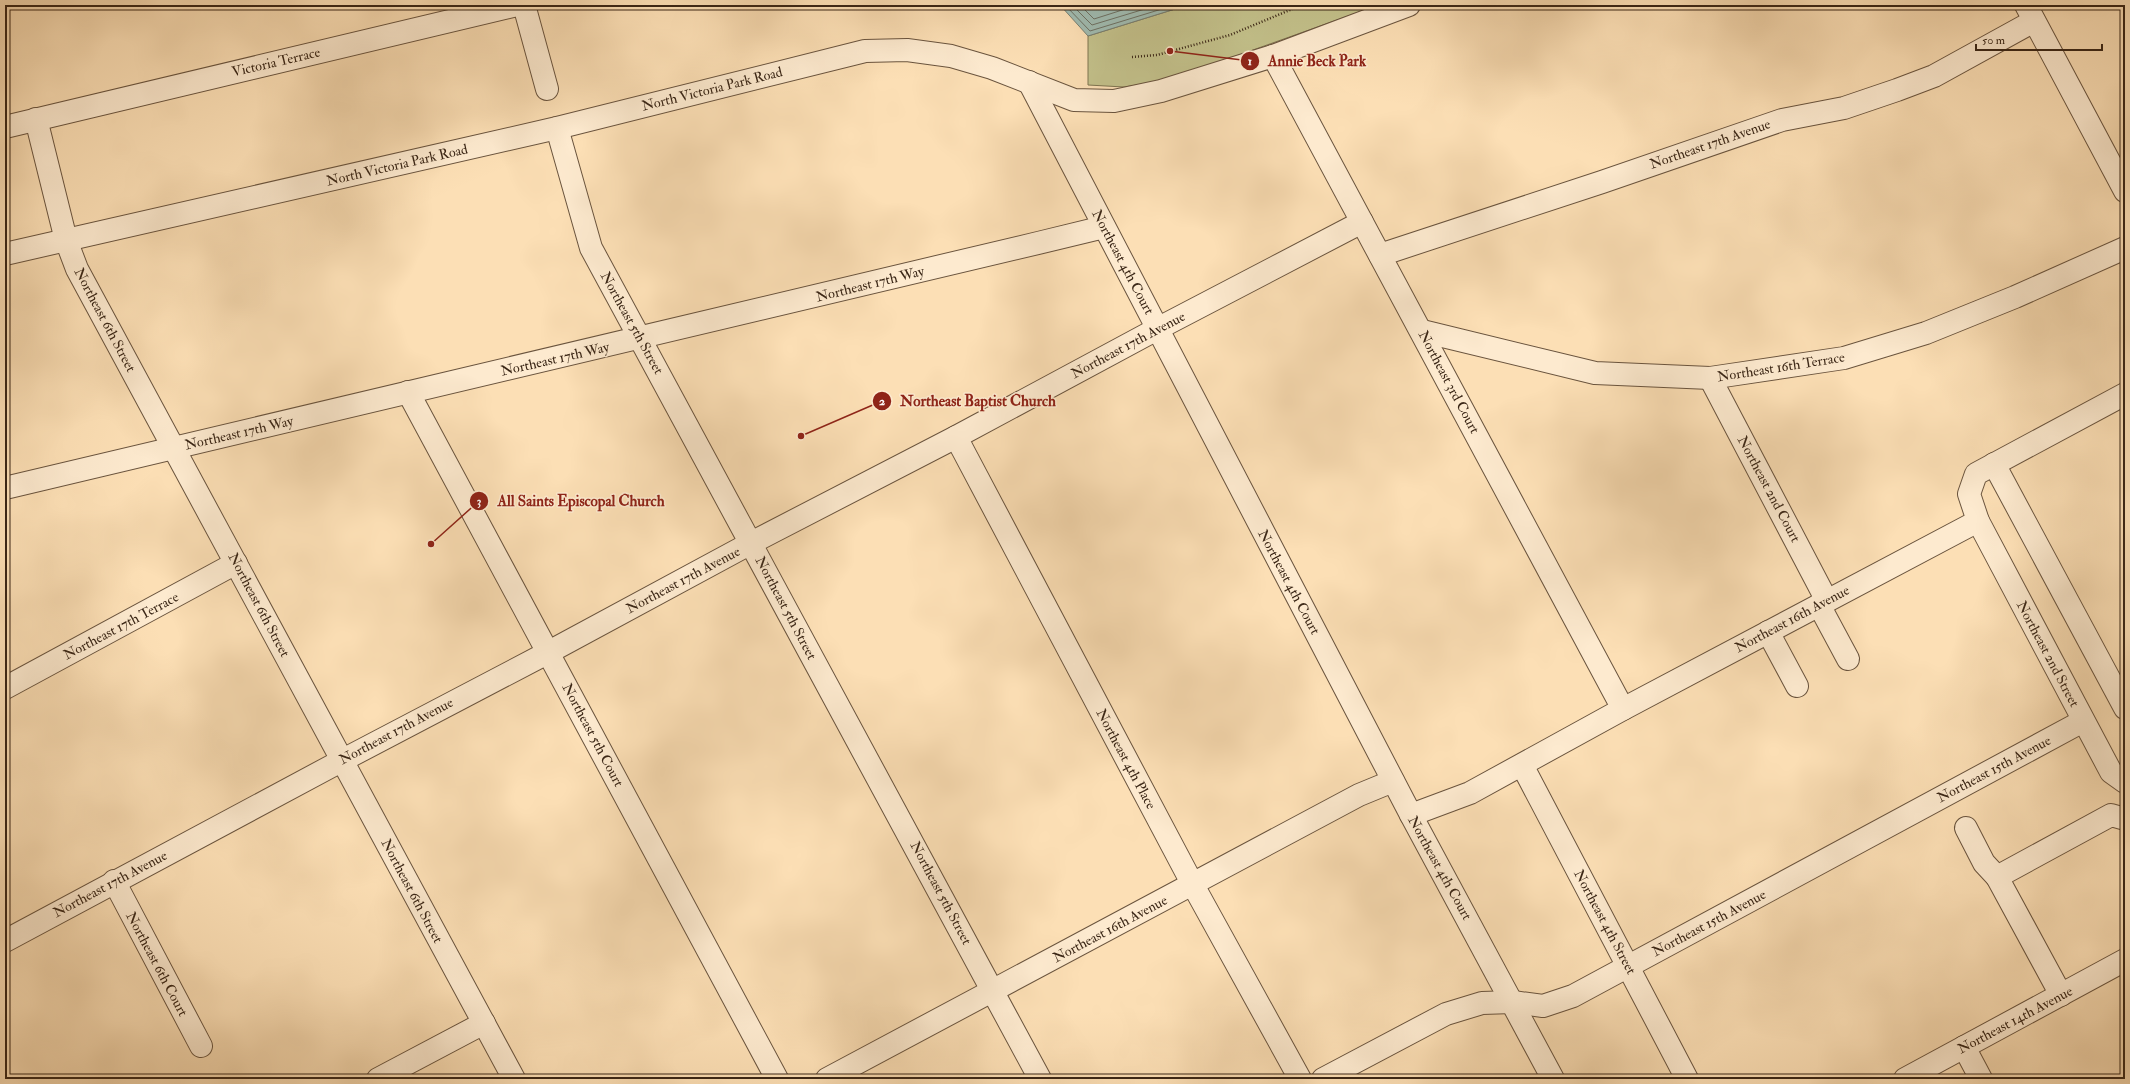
<svg xmlns="http://www.w3.org/2000/svg" width="2130" height="1084" font-family="'IM FELL Double Pica',serif">
  <style>
    .green { fill: #c3c18b; stroke: #7e7450 }
    .water { fill: #a0bcb2; stroke: #778074 }
    .lines { fill: none; stroke-linecap: round; stroke-linejoin: round }
    .shore { stroke: #6d7164; stroke-width: 1 }
    .minor-casing { stroke: #6a543e; stroke-width: 24 }
    .path { stroke: #3a2616; stroke-width: 2.5; stroke-dasharray: 1 2; stroke-linecap: butt }
    .minor { stroke: #fdeacf; stroke-width: 22 }
    .labels { text-anchor: middle; dominant-baseline: central; stroke-width: 3; stroke-linejoin: round; paint-order: stroke }
    .street-label { font-size: 14px; fill: #3a2616; stroke: #fdeacf }
    .leader { fill: none; stroke: #8f2418; stroke-width: 1.5 }
    .callout-dot { fill: #8f2418; stroke: #fdeacf; stroke-width: 1.5 }
    .mark-label { font-size: 12px; text-anchor: middle; font-weight: bold; fill: #fff }
    .callout-label { font-size: 15px; text-anchor: middle; font-weight: bold; fill: #8f2418; stroke: #fdeacf; stroke-width: 3; stroke-linejoin: round; paint-order: stroke }
  </style>
  <rect width="100%" height="100%" fill="#fcdfb5"/>
  <filter id="stains"><feTurbulence type="fractalNoise" baseFrequency=".005" numOctaves="4"/><feColorMatrix values="0 0 0 0 .2 0 0 0 0 .09 0 0 0 0 .02 0 0 0 .5 -.17"/></filter>
  <radialGradient id="worn" r=".72"><stop offset=".6" stop-color="#630" stop-opacity="0"/><stop offset="1" stop-color="#630" stop-opacity=".3"/></radialGradient>
  <polygon class="green" points="1188,5 1379,5 1211,65 1156,82 1124,87 1088,85 1088,36"/>
  <polygon class="water" points="1060,5 1188,5 1088,36"/>
  <g class="lines">
    <g class="shore">
      <polyline points="1065,5 1090,31 1175,5"/>
      <polyline points="1072,5 1092,25 1158,5"/>
      <polyline points="1080,5 1094,19 1138,5"/>
    </g>
    <defs>
      <g id="minor">
        <polyline points="524,5 547,89"/>
        <polyline points="2026,5 2125,191"/>
        <polyline points="1273,56 1623,709"/>
        <polyline points="1029,82 1411,815 1553,1079"/>
        <polyline points="36,119 66,240 77,269 514,1079"/>
        <polyline points="5,127 517,5"/>
        <polyline points="557,128 591,248 1040,1079"/>
        <polyline points="5,254 557,128 865,51 907,50 951,56 992,68 1074,100 1114,101 1161,91 1273,56 1409,5"/>
        <polyline points="1380,255 1602,182 1782,120 1844,108 1897,90 1934,76 2034,21"/>
        <polyline points="1422,331 1595,373 1710,378 1844,358 1926,333 2015,297 2125,248"/>
        <polyline points="1710,378 1827,601"/>
        <polyline points="408,392 777,1079"/>
        <polyline points="956,437 1193,885 1300,1079"/>
        <polyline points="1994,464 2125,708"/>
        <path d="M5,488C371,401 738,316 1104,227"/>
        <polyline points="1978,521 2111,772 2125,782"/>
        <polyline points="1819,605 1848,659"/>
        <polyline points="1768,632 1797,686"/>
        <polyline points="5,688 236,563"/>
        <polyline points="1522,765 1687,1079"/>
        <polyline points="1411,815 1470,793 1623,709 1978,521 1969,494 1976,474 2125,394"/>
        <polyline points="1966,828 1984,863 1997,877"/>
        <polyline points="114,881 201,1046"/>
        <polyline points="5,941 341,761 549,652 751,543 956,437 1157,329 1362,222"/>
        <polyline points="2061,995 1997,877 2111,815 2125,819"/>
        <polyline points="1964,1047 1981,1079"/>
        <polyline points="378,1079 484,1023"/>
        <polyline points="827,1079 1359,795 1393,781"/>
        <polyline points="1323,1079 1446,1014 1482,1003 1513,1002 1543,1006 1573,996 2083,721"/>
        <polyline points="1905,1079 2125,960"/>
      </g>
    </defs>
    <use href="#minor" class="minor-casing"/>
    <polyline class="path" points="1132,57 1157,55 1230,35 1302,5"/>
    <use href="#minor" class="minor"/>
  </g>
  <g class="labels">
    <g class="street-label">
      <text transform="translate(276 62) rotate(-13)">Victoria Terrace</text>
      <text transform="translate(712 89) rotate(-14)">North Victoria Park Road</text>
      <text transform="translate(1710 144) rotate(-19)">Northeast 17th Avenue</text>
      <text transform="translate(397 165) rotate(-13)">North Victoria Park Road</text>
      <text transform="translate(1123 262) rotate(62)">Northeast 4th Court</text>
      <text transform="translate(870 284) rotate(-14)">Northeast 17th Way</text>
      <text transform="translate(105 320) rotate(62)">Northeast 6th Street</text>
      <text transform="translate(632 323) rotate(61)">Northeast 5th Street</text>
      <text transform="translate(1128 345) rotate(-28)">Northeast 17th Avenue</text>
      <text transform="translate(555 359) rotate(-13)">Northeast 17th Way</text>
      <text transform="translate(1781 367) rotate(-9)">Northeast 16th Terrace</text>
      <text transform="translate(1449 382) rotate(62)">Northeast 3rd Court</text>
      <text transform="translate(239 433) rotate(-13)">Northeast 17th Way</text>
      <text transform="translate(1769 489) rotate(62)">Northeast 2nd Court</text>
      <text transform="translate(683 580) rotate(-28)">Northeast 17th Avenue</text>
      <text transform="translate(1289 582) rotate(62)">Northeast 4th Court</text>
      <text transform="translate(259 605) rotate(62)">Northeast 6th Street</text>
      <text transform="translate(786 608) rotate(62)">Northeast 5th Street</text>
      <text transform="translate(1792 619) rotate(-28)">Northeast 16th Avenue</text>
      <text transform="translate(121 626) rotate(-28)">Northeast 17th Terrace</text>
      <text transform="translate(2048 654) rotate(62)">Northeast 2nd Street</text>
      <text transform="translate(396 731) rotate(-28)">Northeast 17th Avenue</text>
      <text transform="translate(593 735) rotate(62)">Northeast 5th Court</text>
      <text transform="translate(1126 759) rotate(62)">Northeast 4th Place</text>
      <text transform="translate(1994 769) rotate(-28)">Northeast 15th Avenue</text>
      <text transform="translate(1440 868) rotate(61)">Northeast 4th Court</text>
      <text transform="translate(110 884) rotate(-28)">Northeast 17th Avenue</text>
      <text transform="translate(412 891) rotate(62)">Northeast 6th Street</text>
      <text transform="translate(941 893) rotate(62)">Northeast 5th Street</text>
      <text transform="translate(1605 922) rotate(62)">Northeast 4th Street</text>
      <text transform="translate(1709 923) rotate(-28)">Northeast 15th Avenue</text>
      <text transform="translate(1110 929) rotate(-28)">Northeast 16th Avenue</text>
      <text transform="translate(157 964) rotate(62)">Northeast 6th Court</text>
      <text transform="translate(2015 1020) rotate(-28)">Northeast 14th Avenue</text>
    </g>
  </g>
  <path class="leader" d="M1170 51L1250 61M801 436L882 401M431 544L479 501"/>
  <g class="callout-dot">
    <circle cx="1170" cy="51" r="4"/>
    <circle cx="801" cy="436" r="4"/>
    <circle cx="431" cy="544" r="4"/>
    <circle cx="1250" cy="61" r="10"/>
    <circle cx="882" cy="401" r="10"/>
    <circle cx="479" cy="501" r="10"/>
  </g>
  <g class="mark-label">
    <text x="1250" y="65">1</text>
    <text x="882" y="405">2</text>
    <text x="479" y="505">3</text>
  </g>
  <g class="callout-label">
    <text x="1317" y="66">Annie Beck Park</text>
    <text x="978" y="406">Northeast Baptist Church</text>
    <text x="581" y="506">All Saints Episcopal Church</text>
  </g>
  <rect width="2130" height="1084" fill="none" stroke="#fcdfb5" stroke-width="20"/>
  <rect x="6" y="6" width="2118" height="1072" fill="none" stroke="#3a2616" stroke-width="2"/>
  <rect x="10" y="10" width="2110" height="1064" fill="none" stroke="#3a2616"/>
  <path d="M1976 44v6h126v-6" fill="none" stroke="#3a2616" stroke-width="2"/>
  <text x="1982" y="44" font-size="12" fill="#3a2616" stroke="#fdeacf" stroke-width="3" paint-order="stroke">50 m</text>
  <rect width="100%" height="100%" filter="url(#stains)"/>
  <rect width="100%" height="100%" fill="url(#worn)"/>
</svg>
